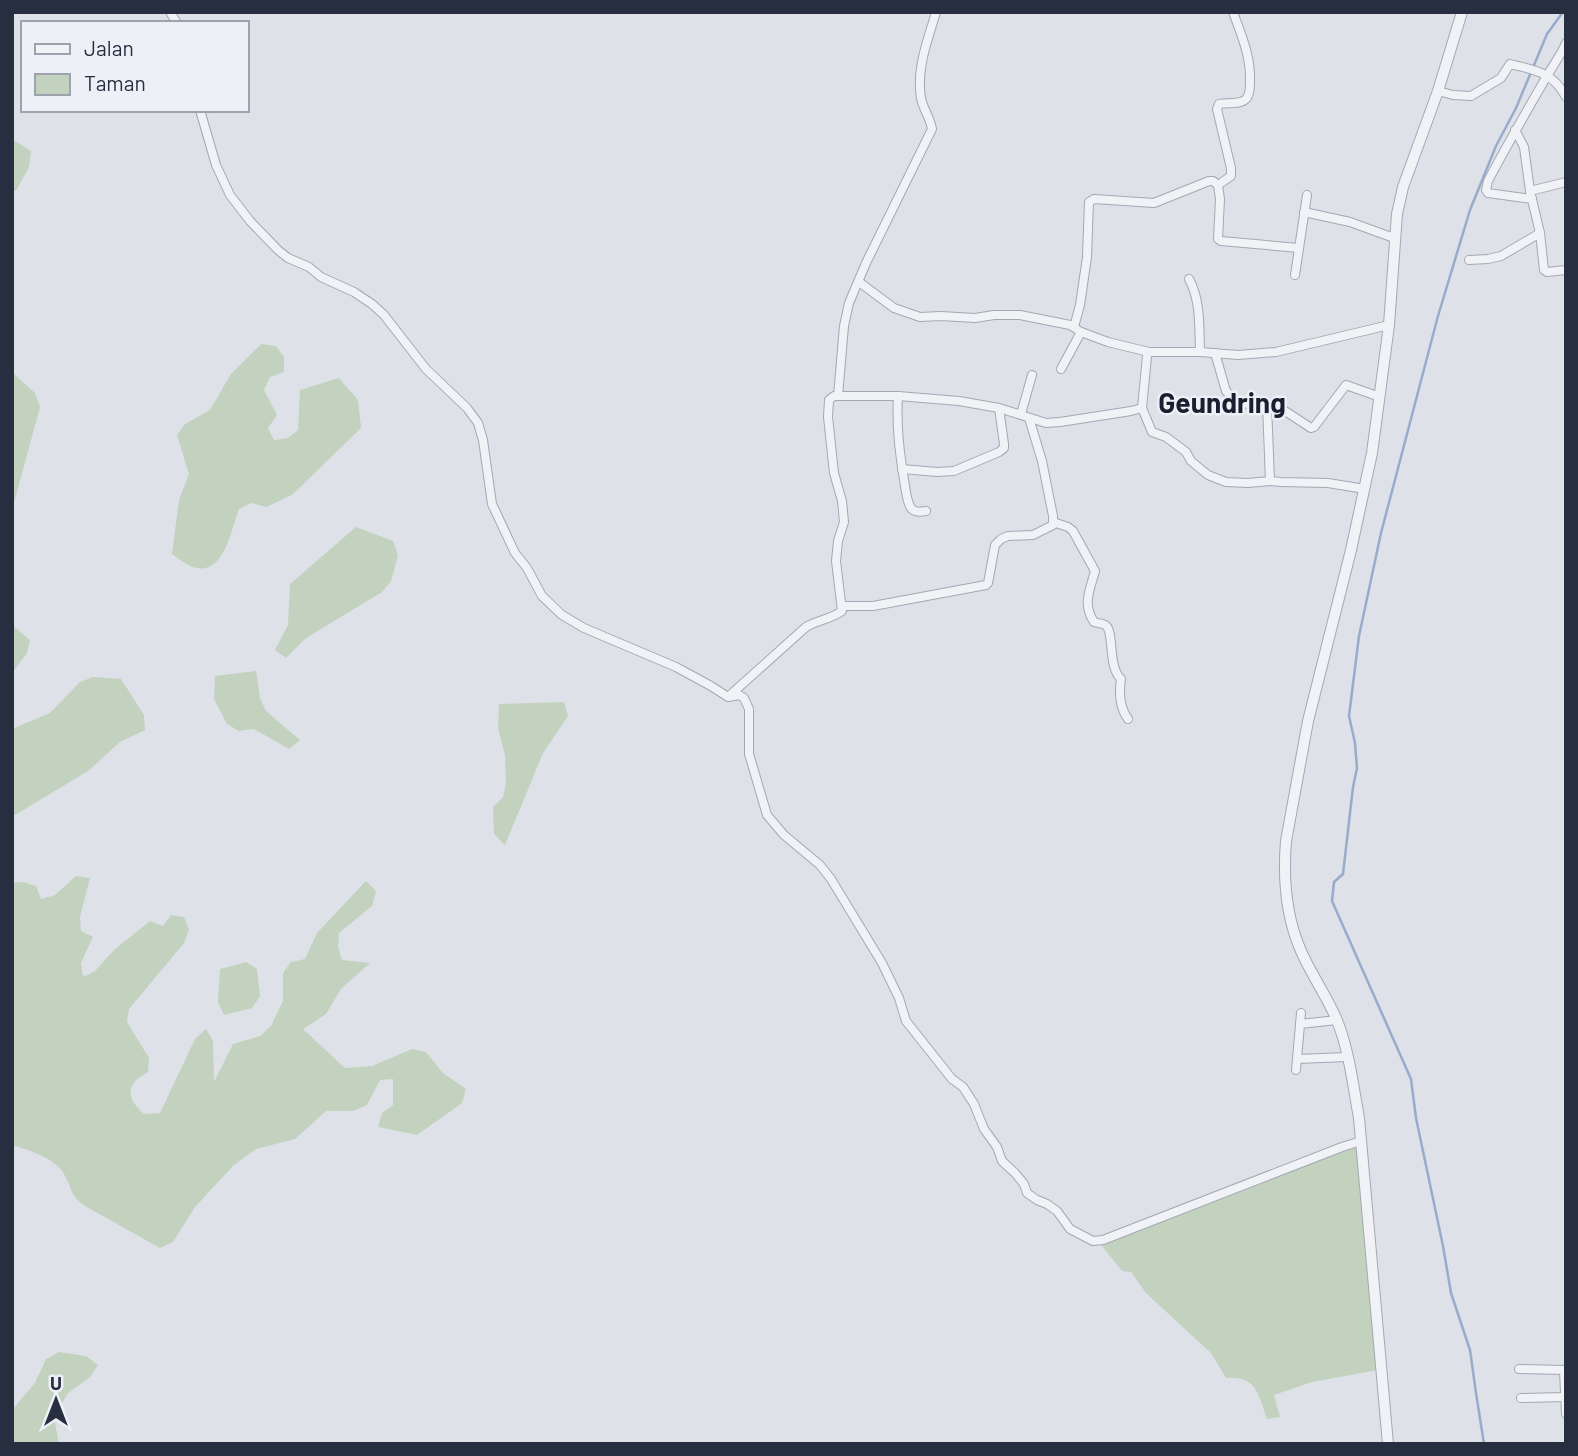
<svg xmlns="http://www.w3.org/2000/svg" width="1578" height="1456" font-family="Barlow,sans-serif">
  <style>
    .green { fill: #c2d2bf }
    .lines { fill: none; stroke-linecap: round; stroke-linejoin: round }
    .stream { stroke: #97acca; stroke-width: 2.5 }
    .minor-casing { stroke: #a3a8b2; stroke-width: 10 }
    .tertiary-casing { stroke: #a3a8b2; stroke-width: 12 }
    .minor { stroke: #f1f2f6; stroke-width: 8 }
    .tertiary { stroke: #f1f2f6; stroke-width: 10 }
    .labels { text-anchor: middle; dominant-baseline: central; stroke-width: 5; stroke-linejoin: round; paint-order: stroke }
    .quarter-label { font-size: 28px; font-weight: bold; fill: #191f30; stroke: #edf0f6 }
  </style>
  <rect width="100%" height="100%" fill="#dee1e8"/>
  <g class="green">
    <polygon points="12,139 31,151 29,167 16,191 12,191"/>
    <path d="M261,344L276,346L284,357V372L270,377L264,390L277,415L268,428L274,440L288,438L298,430L300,390L339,378L358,400L361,428L292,495L266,507L251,503L239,509C231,529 225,573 197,568C189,567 179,559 172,554L179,500L189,474L177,435L185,424L210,410L231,374Z"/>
    <polygon points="12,372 35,393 40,407 12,510"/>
    <polygon points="356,527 393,541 398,555 391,581 382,592 306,638 286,658 275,650 288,625 290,584"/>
    <polygon points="12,625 30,640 27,653 12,673"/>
    <polygon points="256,671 260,698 266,711 300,740 289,749 254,729 239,731 227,724 214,699 215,676"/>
    <polygon points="93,677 121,679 144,715 145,730 120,742 88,771 15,815 12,815 12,729 50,713 80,682"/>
    <polygon points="564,702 568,716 543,753 505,845 494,834 493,807 503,797 506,783 505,755 498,728 499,704"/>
    <path d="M76,876L90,878L80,917L81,931L93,937L81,963L83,977L95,971L114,950L150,921L163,926L171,915L184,917L189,930L184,943L129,1009L127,1022L149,1058L148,1072C126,1084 125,1097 144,1114L160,1113L195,1039L206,1029L213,1041L214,1082L233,1044L260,1036L271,1026L283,1001V973L291,962L305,959L317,933L366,881L376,891L372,906L339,933L338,947L342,960L370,963L341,989L326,1014L303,1029L345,1068L372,1066L412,1049L426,1052L443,1073L466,1089L462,1103L417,1135L378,1127L382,1113L393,1105V1079L380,1080L367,1105L353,1111H326L295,1139L256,1149L234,1165L195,1207L173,1242L160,1248L85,1206C69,1194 73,1190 64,1174C55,1158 29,1150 12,1145V883L23,882L36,886L41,899L55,895Z"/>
    <polygon points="246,962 257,969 260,996 252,1008 224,1015 218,1002 220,969"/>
    <path d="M1360,1138L1378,1370L1312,1382L1274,1395L1280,1417L1267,1419C1258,1394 1257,1376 1226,1378L1211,1353L1146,1293L1131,1272L1122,1271L1101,1245V1241Z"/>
    <polygon points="59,1352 86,1356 98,1365 90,1377 67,1394 54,1418 59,1444 12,1444 12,1410 35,1383 46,1359"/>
  </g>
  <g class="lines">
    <polyline class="stream" points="1484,1444 1476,1393 1470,1350 1451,1293 1443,1246 1416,1118 1411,1079 1332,901 1334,882 1343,874 1353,787 1357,768 1355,743 1349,716 1359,636 1381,533 1438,316 1470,210 1496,146 1516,108 1547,34 1563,12"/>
    <defs>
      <g id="minor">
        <polyline points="170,12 177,23"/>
        <path d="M1438,91L1453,95L1471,96L1501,78L1510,64C1535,70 1553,72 1566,97"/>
        <polyline points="200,110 216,165 230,195 250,221 278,250 288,258 309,267 321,277 354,292 372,304 384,315 426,369 467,408 478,423 483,440 492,504 515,553 527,568 542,596 562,615 584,628 676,667 711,686 728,697 739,695 744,698 749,709 749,754 767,815 784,835 820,865 831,879 882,963 899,998 906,1021 952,1079 963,1087 974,1104 984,1129 997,1147 1002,1161 1015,1173 1024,1184 1027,1193 1037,1200 1047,1204 1057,1211 1070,1229 1093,1241 1103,1240 1342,1147 1361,1141"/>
        <polyline points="1515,130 1524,147 1530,191"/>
        <polyline points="1566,182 1530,191 1540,233 1544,270 1547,272 1566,270"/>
        <path d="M1218,185L1231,176V168L1217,109L1219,104C1227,102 1240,105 1246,99C1250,95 1250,88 1250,83C1251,56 1242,37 1233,12"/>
        <polyline points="1218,185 1220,199 1218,239 1221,241 1299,248"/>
        <path d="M1532,199L1488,193L1486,190L1488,181C1506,147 1525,114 1544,81C1551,68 1560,57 1566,43"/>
        <polyline points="1304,212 1350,222 1394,238"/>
        <polyline points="1469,260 1488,259 1501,256 1540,233"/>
        <polyline points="1295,275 1307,195"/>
        <path d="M1189,279C1201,301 1199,327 1200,352"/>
        <polyline points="859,282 894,308 920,317 941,316 975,318 994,315 1020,315 1070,325 1081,332 1108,342 1149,352 1200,352 1238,355 1276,352 1389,325"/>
        <polyline points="1074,327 1080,305 1087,257 1089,202 1094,199 1154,203 1209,181 1213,181 1218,185"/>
        <polyline points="1215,353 1226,391 1237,403 1267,405 1270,481"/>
        <polyline points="1061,369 1081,332"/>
        <path d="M838,396L844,326L849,303L866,263L932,129C930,117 923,109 921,98C916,68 928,40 936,12"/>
        <path d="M898,396C896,427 900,456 905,486C906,492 907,502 911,508C914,513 921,512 926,511"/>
        <polyline points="1267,405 1282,409 1311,428 1314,427 1346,385 1380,397"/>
        <polyline points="1142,408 1147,356 1149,352"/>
        <polyline points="1021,414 1032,375"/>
        <polyline points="902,469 937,472 954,471 999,452 1004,448 1004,444 999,408"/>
        <path d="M1053,522L1068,527L1073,531L1095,571C1090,590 1082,604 1094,622C1097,623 1101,623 1105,625C1115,630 1107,666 1121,679C1119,692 1120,708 1128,719"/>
        <polyline points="843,606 873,606 986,585 988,583 995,545 1001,539 1008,536 1033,535 1053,525 1053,516 1042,461 1029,418"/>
        <path d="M729,696L806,627C818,620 831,619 842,611L836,561L838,541L844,522L842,501L834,473L828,417L829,400L834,396H898L959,401L999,408L1046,423L1060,422L1131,411L1142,408L1152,432L1166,437L1186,452L1191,461L1208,475L1226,482L1248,483L1270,481L1281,482L1328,483L1365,489"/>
        <polyline points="1300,1024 1337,1020"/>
        <polyline points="1297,1059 1347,1057"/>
        <polyline points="1296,1070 1301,1013"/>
        <polyline points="1519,1369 1564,1370"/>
        <polyline points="1566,1369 1564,1370 1566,1414"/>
        <polyline points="1521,1398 1564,1397"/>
      </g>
      <path id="tertiary" d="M1388,1444L1359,1118C1353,1085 1349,1049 1336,1018C1326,995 1311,974 1301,951C1286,917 1283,878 1286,841L1308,721L1351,550L1372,453L1389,325L1397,214L1403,187L1438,91L1462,12"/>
    </defs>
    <use href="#minor" class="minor-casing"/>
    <use href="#tertiary" class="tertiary-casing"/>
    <use href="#minor" class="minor"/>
    <use href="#tertiary" class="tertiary"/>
  </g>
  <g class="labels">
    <g class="quarter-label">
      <text x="1222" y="402">Geundring</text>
    </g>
  </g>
  <rect width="1578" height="1456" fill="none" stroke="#272e40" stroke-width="28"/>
  <rect x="21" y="21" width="228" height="91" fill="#edf0f6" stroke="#9ea2ad" stroke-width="2"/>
  <rect x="35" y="44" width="35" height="10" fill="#f1f2f6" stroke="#9ea2ad" stroke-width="2"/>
  <text x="84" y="56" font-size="21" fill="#272e40">Jalan</text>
  <rect x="35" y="74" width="35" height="21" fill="#c2d2bf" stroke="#9ea2ad" stroke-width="2"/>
  <text x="84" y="91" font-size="21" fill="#272e40">Taman</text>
  <g transform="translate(56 1400)" stroke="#edf0f6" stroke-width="5" paint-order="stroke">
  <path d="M0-5L12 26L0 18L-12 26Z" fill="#272e40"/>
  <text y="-10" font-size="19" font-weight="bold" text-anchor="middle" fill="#272e40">U</text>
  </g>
</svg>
